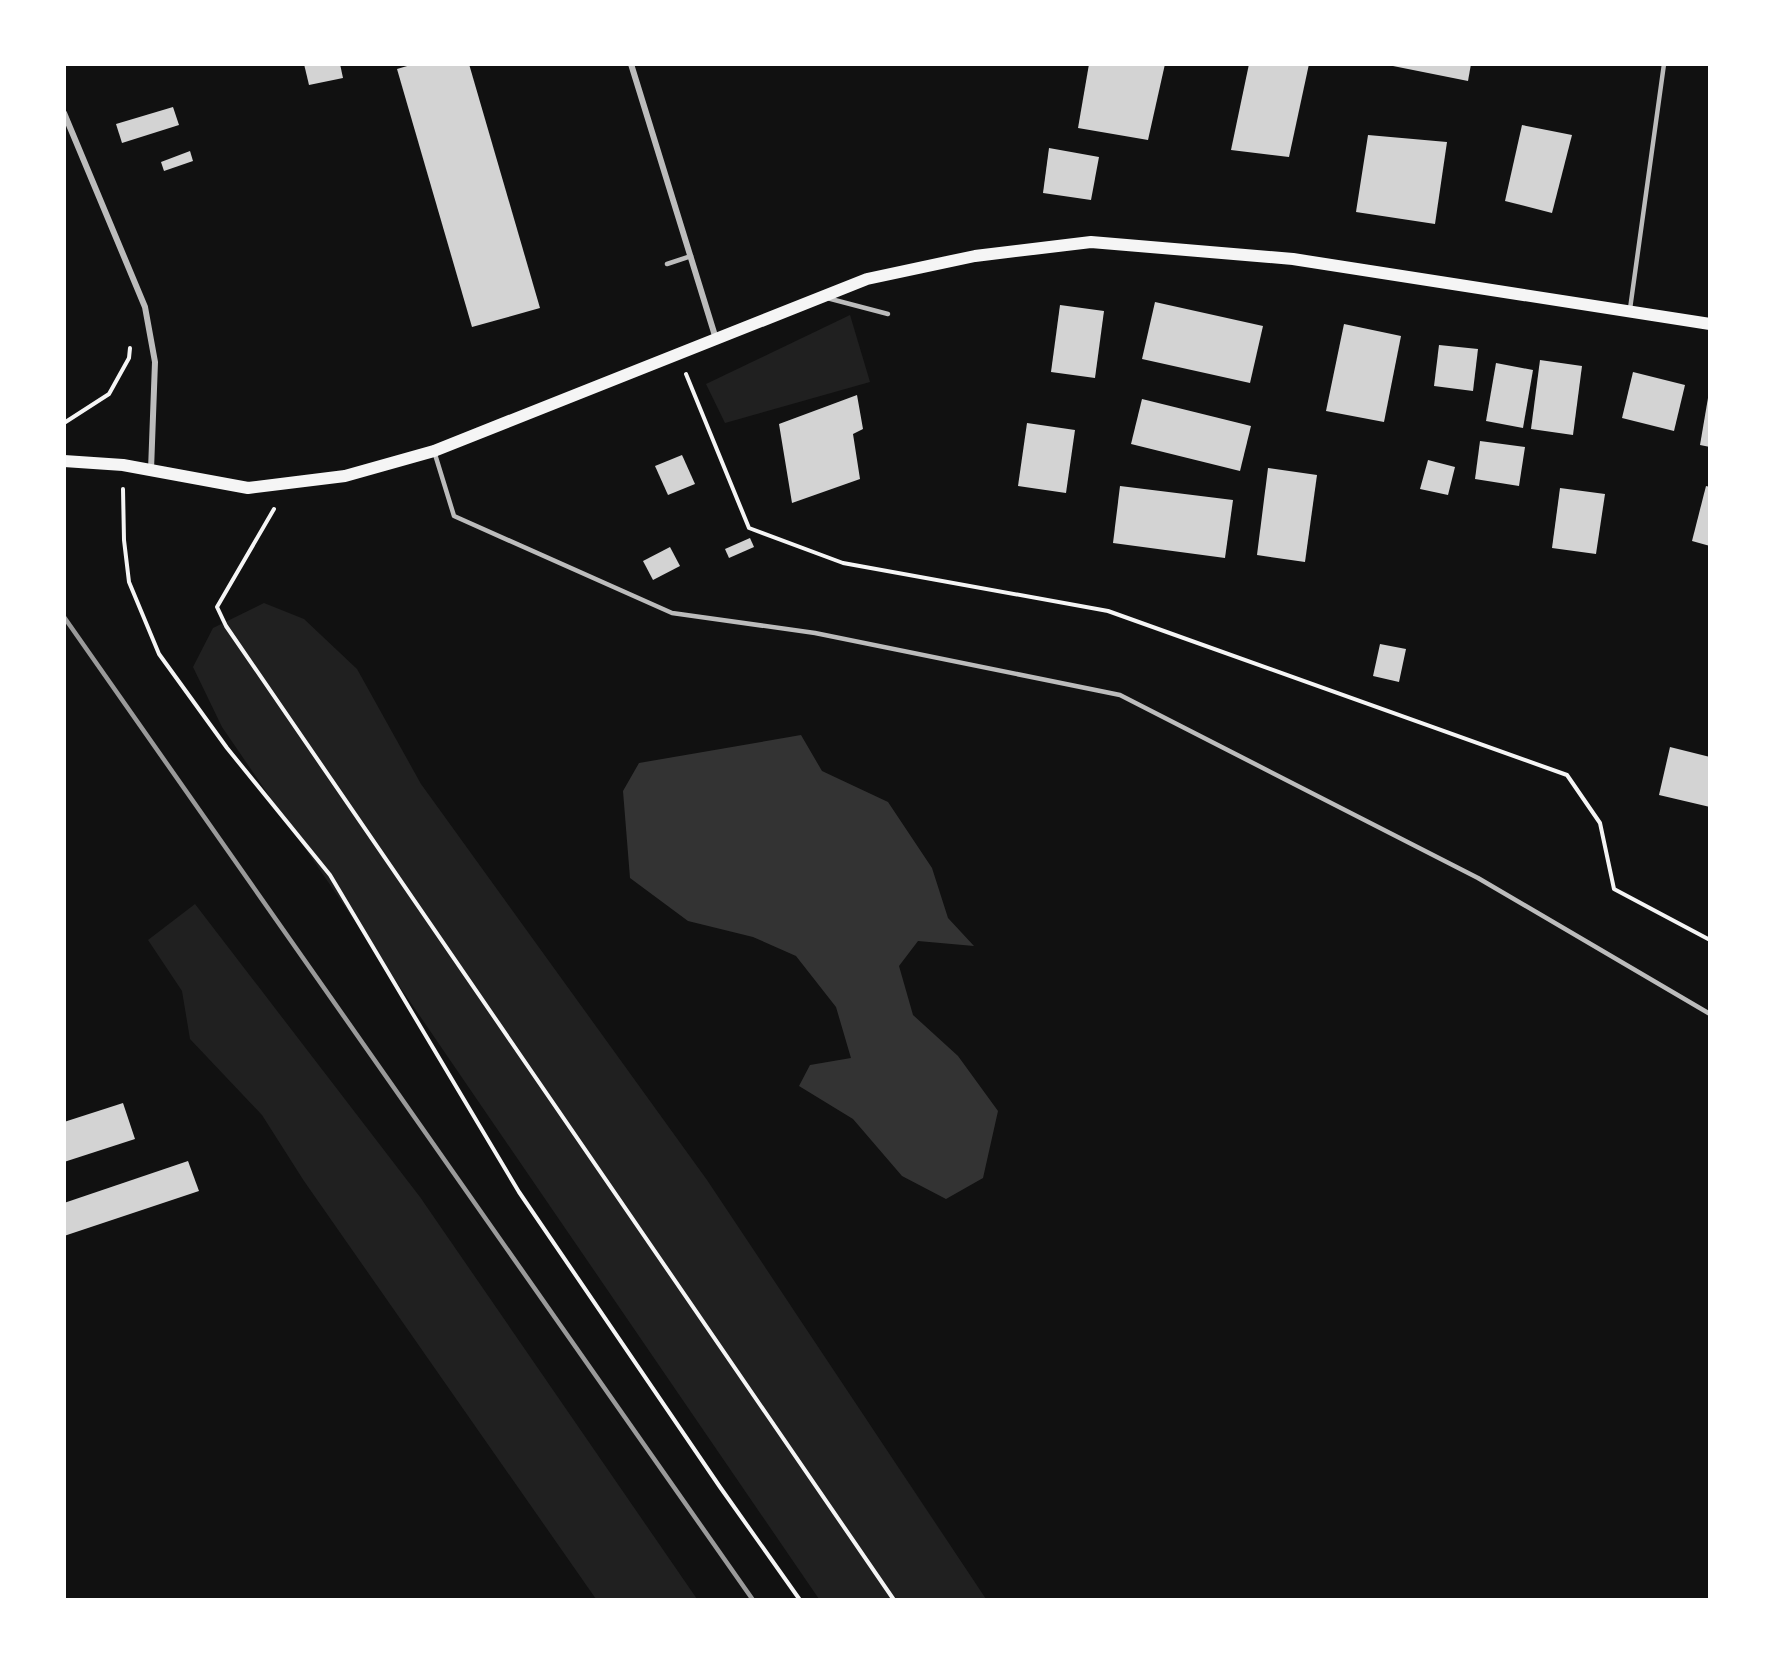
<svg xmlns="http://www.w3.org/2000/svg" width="1774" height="1664" font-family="Rubik,sans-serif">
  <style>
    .green { fill: #202020 }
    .water { fill: #333 }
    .building { fill: #d3d3d3 }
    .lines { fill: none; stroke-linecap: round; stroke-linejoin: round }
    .path { stroke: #f5f5f5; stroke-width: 4 }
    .service { stroke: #bcbcbc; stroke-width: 4.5 }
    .minor { stroke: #bcbcbc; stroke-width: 6 }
    .secondary { stroke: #f5f5f5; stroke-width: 12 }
    .rail { stroke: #9a9a9a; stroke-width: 4.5 }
  </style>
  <rect width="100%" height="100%" fill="#111"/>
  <g class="green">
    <polygon points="850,315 870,382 725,423 706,384"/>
    <polygon points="264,603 304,619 357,669 421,784 707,1180 986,1599 819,1599 222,727 193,667 213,628"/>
    <polygon points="195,904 420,1197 697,1599 596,1599 304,1181 262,1115 190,1039 182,991 148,940"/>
  </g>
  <polygon class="water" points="801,735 822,771 888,802 932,868 948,918 974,946 918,941 899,966 913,1015 958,1056 998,1111 983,1178 946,1199 902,1176 853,1119 799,1086 810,1065 851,1058 836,1007 796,956 753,937 688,921 630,878 623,791 639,763"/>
  <g class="building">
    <polygon points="304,64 340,64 343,78 309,85"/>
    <polygon points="414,64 469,64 540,308 472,327 397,69"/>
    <polygon points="1089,64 1165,64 1148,140 1078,128"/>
    <polygon points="1249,64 1309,64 1289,157 1231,150"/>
    <polygon points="1383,64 1471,64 1468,81"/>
    <polygon points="173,107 179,125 122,143 116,124"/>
    <polygon points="1522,125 1572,135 1552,213 1505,201"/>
    <polygon points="1368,135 1447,142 1435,224 1356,212"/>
    <polygon points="1049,148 1099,157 1091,200 1043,193"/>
    <polygon points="190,151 193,161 164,171 161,162"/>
    <polygon points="1155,302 1263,326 1250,383 1142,359"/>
    <polygon points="1060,305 1104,311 1095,378 1051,372"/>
    <polygon points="1344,324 1401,336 1384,422 1326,411"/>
    <polygon points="1439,345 1478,349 1473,391 1434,386"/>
    <polygon points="1540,360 1582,366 1573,435 1531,429"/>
    <polygon points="1496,363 1533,370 1523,428 1486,421"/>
    <polygon points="1633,372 1685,385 1674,431 1622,418"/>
    <polygon points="857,395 863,429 853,434 860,479 792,503 779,424"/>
    <polygon points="1708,398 1710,398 1710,447 1700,445"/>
    <polygon points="1142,399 1251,426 1240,471 1131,444"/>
    <polygon points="1027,423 1075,430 1066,493 1018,486"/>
    <polygon points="1480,441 1525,447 1519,486 1475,479"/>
    <polygon points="682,455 695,484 668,495 655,466"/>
    <polygon points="1428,460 1455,467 1448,495 1420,489"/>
    <polygon points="1268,468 1317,475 1305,562 1257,555"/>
    <polygon points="1120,486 1233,500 1225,558 1113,543"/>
    <polygon points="1706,486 1710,487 1710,546 1692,541"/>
    <polygon points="1560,488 1605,494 1596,554 1552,548"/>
    <polygon points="750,538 754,547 729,558 725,549"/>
    <polygon points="670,547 680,566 653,580 643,561"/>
    <polygon points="1380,644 1406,649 1399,682 1373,676"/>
    <polygon points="1670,747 1710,757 1710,807 1659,795"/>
    <polygon points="123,1103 135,1139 64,1162 64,1122"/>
    <polygon points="188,1161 199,1191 64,1236 64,1203"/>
  </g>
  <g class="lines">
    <g class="path">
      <polyline points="686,374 749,528 843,563 1108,611 1567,775 1600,823 1614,889 1710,940"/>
      <polyline points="64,423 109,394 129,358 130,348"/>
      <polyline points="123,489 124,540 129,582 159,654 227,748 330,875 519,1192 720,1487 800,1600"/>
      <polyline points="274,509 217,607 226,626 894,1600"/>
    </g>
    <g class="service">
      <polyline points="667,264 691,256"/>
      <polyline points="827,298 888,314"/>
      <polyline points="1630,309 1664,64"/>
      <polyline points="434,451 454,516 672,613 815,633 1120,695 1478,878 1710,1014"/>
    </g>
    <g class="minor">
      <polyline points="631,64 716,339"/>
      <polyline points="64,113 145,307 155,362 151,470"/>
    </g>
    <polyline class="secondary" points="64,461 123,465 248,488 345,476 434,451 867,279 975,256 1091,242 1293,259 1710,324"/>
    <polyline class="rail" points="64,617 753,1600"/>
  </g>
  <rect width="1774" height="1664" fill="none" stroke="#ffffff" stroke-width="132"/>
</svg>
